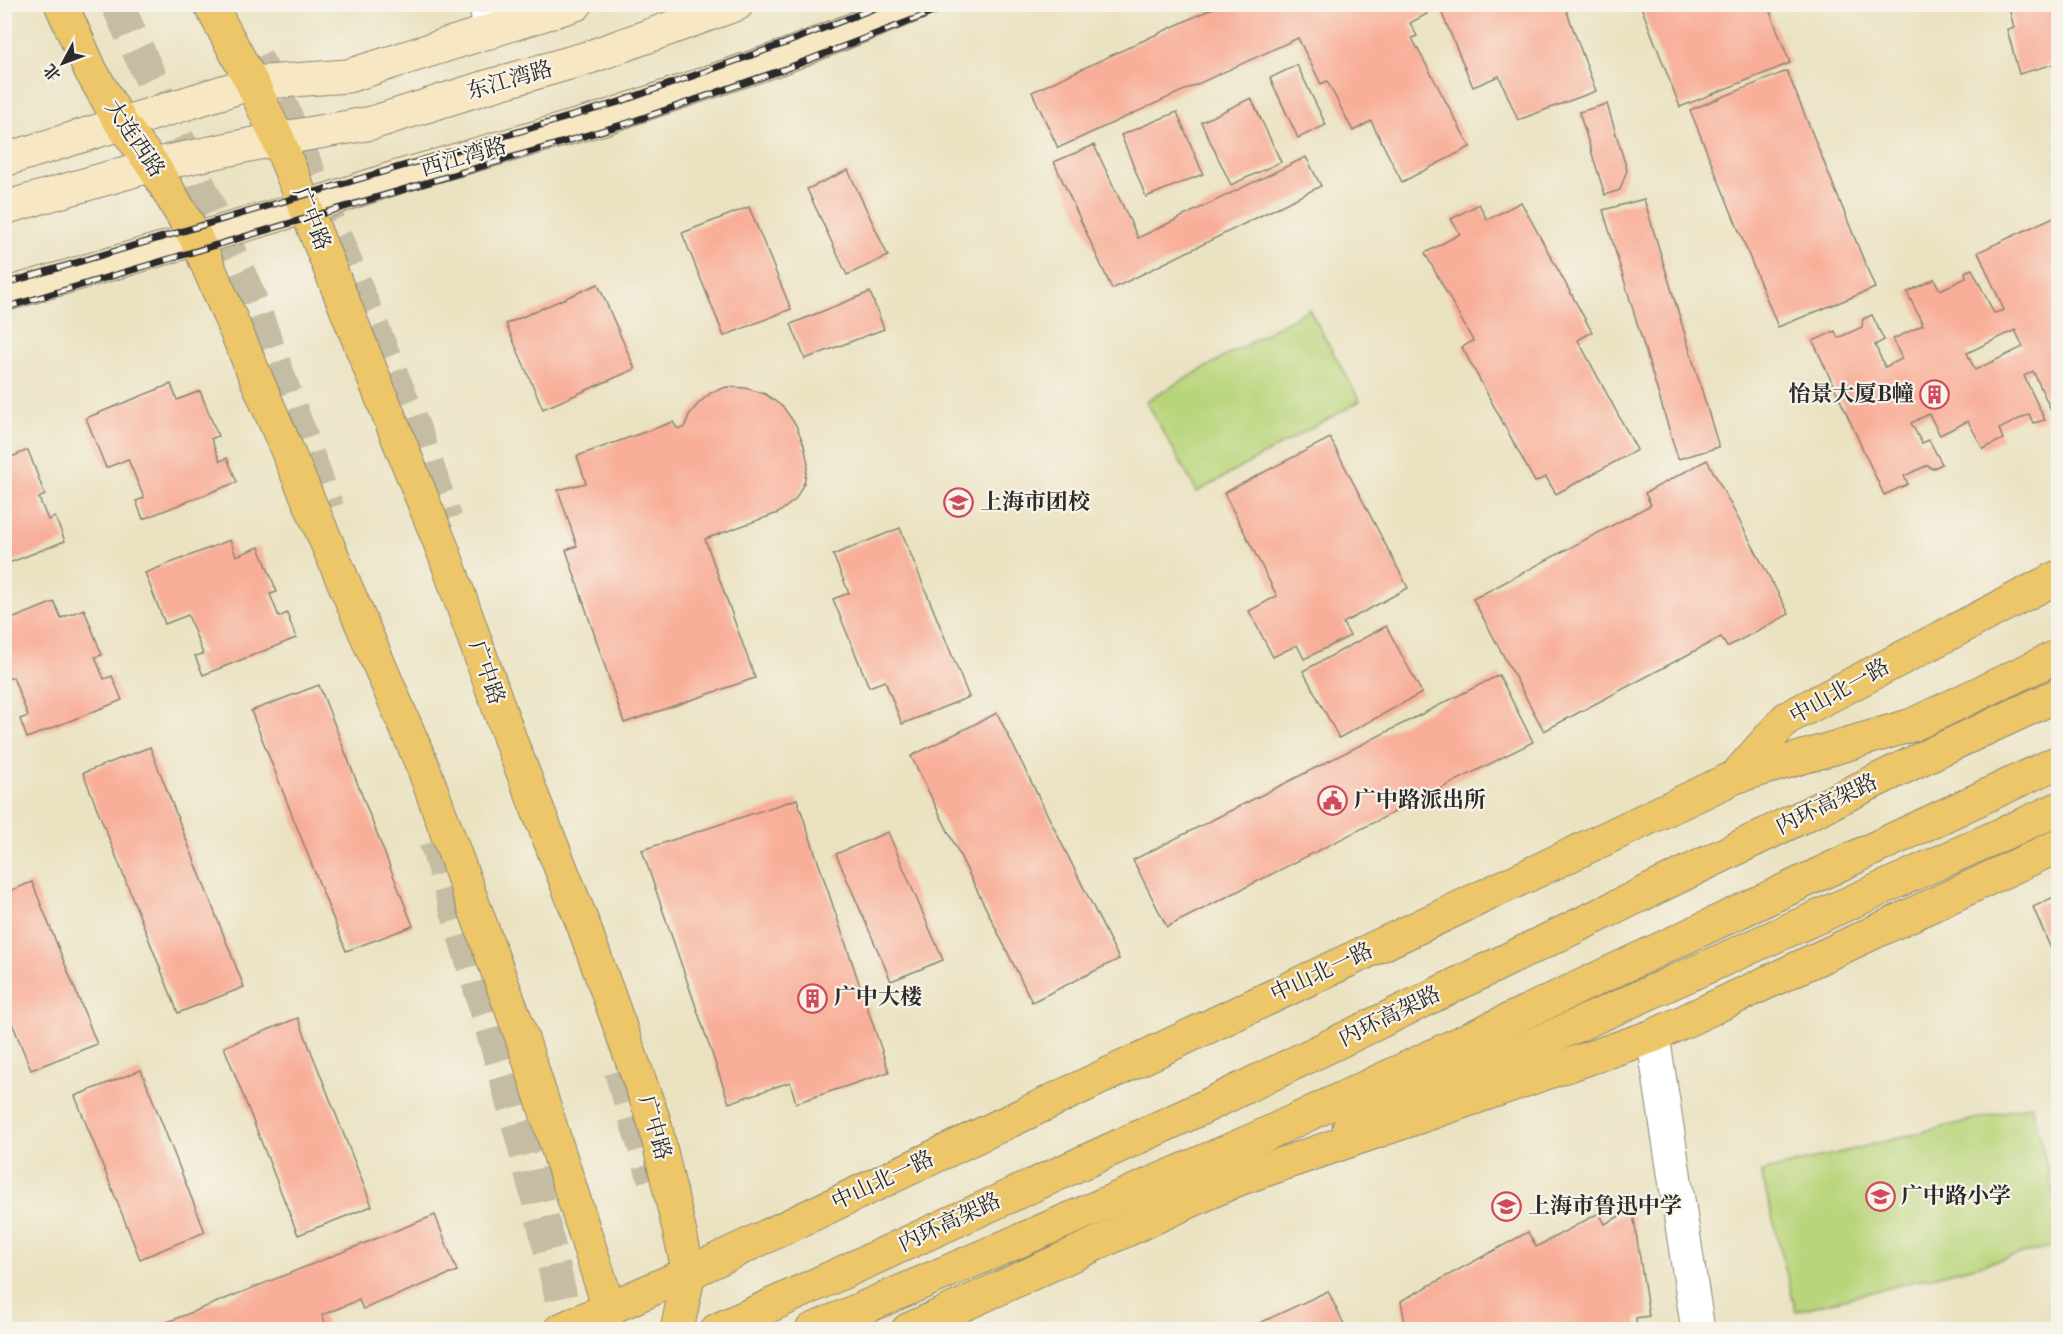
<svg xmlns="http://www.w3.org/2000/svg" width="2063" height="1334" font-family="'Old Standard TT','Noto Serif SC',serif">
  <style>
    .green { fill: #b9d57c; stroke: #728054; stroke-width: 1.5 }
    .building { fill: #f8ae98; fill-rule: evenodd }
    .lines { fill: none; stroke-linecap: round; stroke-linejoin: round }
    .primary-tunnel { stroke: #c4bda3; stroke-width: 33; stroke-dasharray: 33 16; stroke-linecap: butt }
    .minor-casing { stroke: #8a8676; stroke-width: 35 }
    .secondary-casing { stroke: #8a8676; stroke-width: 35 }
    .primary-casing { stroke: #8a8676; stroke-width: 35 }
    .trunk-casing { stroke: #8a8676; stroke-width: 35 }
    .minor { stroke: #fff; stroke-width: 33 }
    .secondary { stroke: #f7e8c3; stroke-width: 33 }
    .primary { stroke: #ecc669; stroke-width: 33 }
    .trunk { stroke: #ecc669; stroke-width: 33 }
    .rail-casing { stroke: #2b2b2b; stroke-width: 7 }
    .rail { stroke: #f7f3e8; stroke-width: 4.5; stroke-dasharray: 14; stroke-linecap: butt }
    .labels { text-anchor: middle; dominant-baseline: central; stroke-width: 4.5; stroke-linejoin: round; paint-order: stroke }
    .street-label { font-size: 22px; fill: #2b2b2b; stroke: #f7f3e8 }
    .poi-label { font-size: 22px; font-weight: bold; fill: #2b2b2b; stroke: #f7f3e8; text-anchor: start }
  </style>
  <rect width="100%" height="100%" fill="#f7f3e8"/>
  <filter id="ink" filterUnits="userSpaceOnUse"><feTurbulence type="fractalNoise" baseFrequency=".0167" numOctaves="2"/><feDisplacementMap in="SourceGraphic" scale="12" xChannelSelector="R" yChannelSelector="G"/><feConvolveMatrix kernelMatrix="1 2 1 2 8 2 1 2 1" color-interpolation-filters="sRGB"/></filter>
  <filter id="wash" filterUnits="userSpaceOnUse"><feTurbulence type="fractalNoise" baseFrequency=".008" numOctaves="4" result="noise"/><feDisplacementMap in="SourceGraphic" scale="24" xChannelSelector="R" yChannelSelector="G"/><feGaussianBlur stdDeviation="1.35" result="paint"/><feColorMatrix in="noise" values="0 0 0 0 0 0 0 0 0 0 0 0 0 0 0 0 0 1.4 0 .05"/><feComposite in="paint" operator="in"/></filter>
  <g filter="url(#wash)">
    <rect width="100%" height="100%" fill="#eae2c1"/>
    <g class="green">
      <polygon points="1309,309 1360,401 1197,492 1146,401"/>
      <polygon points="2032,1105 2058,1209 2058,1245 1796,1311 1761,1172"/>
    </g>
    <g id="blocks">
      <g class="building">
        <polygon points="1222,4 1422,4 1427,14 1410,23 1417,36 1412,38 1470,147 1402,182 1371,121 1353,131 1327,81 1321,84 1298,38 1058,148 1032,92"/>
        <polygon points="1438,4 1564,4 1596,91 1518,120 1499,76 1473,87"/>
        <polygon points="1640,4 1767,4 1790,63 1680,107"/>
        <polygon points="2008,4 2058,4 2058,63 2019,74 2007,29 2014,28"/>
        <polygon points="1297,65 1326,125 1298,138 1270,78"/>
        <polygon points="1787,71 1875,288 1778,327 1690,110"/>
        <polygon points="1251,98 1281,162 1231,185 1201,122"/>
        <polygon points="1607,104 1627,170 1620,190 1605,195 1579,112"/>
        <polygon points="1177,112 1203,174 1146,197 1121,135"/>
        <polygon points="1094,145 1138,238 1306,157 1321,186 1112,289 1054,162"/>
        <polygon points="848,170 888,256 847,275 807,189"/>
        <polygon points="1644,199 1719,447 1678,459 1603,210"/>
        <polygon points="1521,202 1592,332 1578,340 1637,450 1556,494 1546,477 1535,482 1462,347 1473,341 1425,253 1460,234 1451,219 1479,204 1487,220"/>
        <polygon points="749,207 791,309 724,336 682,233"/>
        <path d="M2058,215V425L2033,371L2024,376L2045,420L2033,423L2029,414L1999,429L2003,439L1983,449L1968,421L1940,435L1929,414L1911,423L1922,443L1929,440L1942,464L1932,469L1928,465L1904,476L1908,484L1884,495L1813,341L1835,331L1838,338L1862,327L1863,319L1872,315L1884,340L1875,345L1885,367L1902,359L1893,339L1923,325L1907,292L1934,279L1940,290L1966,278L1965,272L1972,269L1994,313L2004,310L1978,252ZM2015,330L2023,347L1975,370L1967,353Z"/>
        <polygon points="598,284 635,369 543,409 506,324"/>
        <polygon points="870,292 884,329 805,359 791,324"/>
        <polygon points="171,384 177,400 200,391 218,436 211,439 220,461 227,458 237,482 143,519 136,501 144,498 128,459 106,468 86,418"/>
        <polygon points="727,387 745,388 765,394 783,407 796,425 804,445 808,464 804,483 795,500 778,513 705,539 755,678 624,723 566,550 577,546 558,490 586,483 577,456 673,422 677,428 684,428 689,415 699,403 712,392"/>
        <polygon points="1330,438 1408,588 1343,623 1350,636 1304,659 1297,645 1273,657 1249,611 1277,596 1224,493"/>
        <polygon points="28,450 45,495 39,498 48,520 55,517 65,541 4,565 4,460"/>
        <polygon points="1707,460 1789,614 1727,647 1721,637 1544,731 1473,599 1651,505 1645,493"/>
        <polygon points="900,528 969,697 902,724 885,681 869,687 833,599 849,593 833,555"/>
        <polygon points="230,540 236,556 259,547 277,592 270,594 279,617 287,613 296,638 203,675 195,656 203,654 188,615 165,624 145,573"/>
        <polygon points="54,602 61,618 84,609 102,655 95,657 104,679 112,676 122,700 27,738 20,719 28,716 13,677 4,680 4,622"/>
        <polygon points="1386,626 1422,693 1339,738 1303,671"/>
        <polygon points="1499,675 1533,742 1167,927 1133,860"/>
        <polygon points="319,685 413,926 346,951 251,711"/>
        <polygon points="997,713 1119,959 1032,1002 911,756"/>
        <polygon points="150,747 244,987 178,1013 83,773"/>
        <polygon points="797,799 889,1072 796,1103 790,1082 729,1103 642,850"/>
        <polygon points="888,832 943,960 891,981 836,854"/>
        <polygon points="32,882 97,1044 31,1070 4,1003 4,893"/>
        <polygon points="2058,895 2058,965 2033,907"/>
        <polygon points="298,1018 372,1206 298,1235 224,1047"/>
        <polygon points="141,1070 205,1232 140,1259 75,1096"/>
        <polygon points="1599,1213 1605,1224 1623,1214 1633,1213 1649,1316 1636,1318 1637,1329 1406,1329 1401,1301 1528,1232 1536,1247"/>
        <polygon points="435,1215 457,1271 363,1309 359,1300 322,1315 328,1329 150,1329"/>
        <polygon points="1328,1291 1346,1329 1247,1329"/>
      </g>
    </g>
  </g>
  <g filter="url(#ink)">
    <use href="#blocks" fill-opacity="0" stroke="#8a8676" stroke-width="1.5"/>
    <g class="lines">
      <g class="primary-tunnel">
        <polyline points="117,4 249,295 328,509"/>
        <polyline points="256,58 283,109 418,438 446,520"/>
        <path d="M435,841C485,1002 533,1165 568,1330"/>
        <polyline points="620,1070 654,1178"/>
      </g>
      <defs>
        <g id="minor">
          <polyline points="486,4 490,32"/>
          <polyline points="1653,1036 1698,1330"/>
        </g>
        <g id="secondary">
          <polyline points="4,160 252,83 348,76 576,4"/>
          <polyline points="4,208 153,165 278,139 372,123 486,87 590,57 737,4"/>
          <polyline points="4,295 306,207 401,176 604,118 786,56 917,4"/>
        </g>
        <g id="primary">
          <polyline points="61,4 91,71 121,123 153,165 196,238 423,767 522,1038 609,1308 604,1330"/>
          <polyline points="210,4 252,83 278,139 444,553 511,742 584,927 654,1121 689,1273 677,1330"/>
          <polyline points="1349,1128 2058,809"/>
          <polyline points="560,1330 689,1273 1735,777 1787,718 2058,577"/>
          <polyline points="908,1330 1258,1170"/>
        </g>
        <g id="trunk">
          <polyline points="1735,777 1912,725 2058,656"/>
          <polyline points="1233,1181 1653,1036 2058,846"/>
          <polyline points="717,1330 1202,1108 1931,754 2058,695"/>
          <polyline points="812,1330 1260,1137 2058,762"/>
        </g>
      </defs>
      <use href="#minor" class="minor-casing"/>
      <use href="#secondary" class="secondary-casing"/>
      <use href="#primary" class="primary-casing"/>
      <use href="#trunk" class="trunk-casing"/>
      <use href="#minor" class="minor"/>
      <use href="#secondary" class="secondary"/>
      <use href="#primary" class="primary"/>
      <use href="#trunk" class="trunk"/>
      <defs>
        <g id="rail">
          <polyline points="4,284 619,102 783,44 885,4"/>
          <polyline points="4,308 628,123 785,69 954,4"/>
        </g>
      </defs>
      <use href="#rail" class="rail-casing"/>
      <use href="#rail" class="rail"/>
    </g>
  </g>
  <defs>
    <symbol id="building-ring" viewBox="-11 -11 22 22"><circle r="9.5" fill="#f7f3e8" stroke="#d1495b" stroke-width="1.5"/><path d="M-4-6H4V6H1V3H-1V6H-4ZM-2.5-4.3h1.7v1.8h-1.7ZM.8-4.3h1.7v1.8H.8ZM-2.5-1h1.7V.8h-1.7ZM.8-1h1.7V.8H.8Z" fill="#d1495b"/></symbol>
    <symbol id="school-ring" viewBox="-11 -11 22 22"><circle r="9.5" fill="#f7f3e8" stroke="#d1495b" stroke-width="1.5"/><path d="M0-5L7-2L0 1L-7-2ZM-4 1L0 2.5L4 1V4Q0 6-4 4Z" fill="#d1495b"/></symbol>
    <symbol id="civic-ring" viewBox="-11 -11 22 22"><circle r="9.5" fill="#f7f3e8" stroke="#d1495b" stroke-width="1.5"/><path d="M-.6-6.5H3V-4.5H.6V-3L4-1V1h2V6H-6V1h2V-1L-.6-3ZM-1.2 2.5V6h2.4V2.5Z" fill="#d1495b"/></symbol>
  </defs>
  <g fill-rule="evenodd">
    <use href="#building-ring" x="1918" y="378" width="33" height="33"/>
    <use href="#school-ring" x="942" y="486" width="33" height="33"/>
    <use href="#civic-ring" x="1316" y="784" width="33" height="33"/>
    <use href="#building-ring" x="796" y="982" width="33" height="33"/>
    <use href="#school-ring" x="1864" y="1180" width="33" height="33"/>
    <use href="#school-ring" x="1490" y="1190" width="33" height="33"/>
  </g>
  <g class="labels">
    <g class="street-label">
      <text transform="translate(510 81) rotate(-16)">东江湾路</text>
      <text transform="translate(134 139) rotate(56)">大连西路</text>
      <text transform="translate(464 158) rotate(-16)">西江湾路</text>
      <text transform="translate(311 219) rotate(68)">广中路</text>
      <text transform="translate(486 673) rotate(71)">广中路</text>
      <text transform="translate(1840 692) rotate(-29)">中山北一路</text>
      <text transform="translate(1827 805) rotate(-26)">内环高架路</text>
      <text transform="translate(1322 973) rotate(-25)">中山北一路</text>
      <text transform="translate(1390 1017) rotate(-26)">内环高架路</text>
      <text transform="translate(654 1128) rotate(74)">广中路</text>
      <text transform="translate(883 1181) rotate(-25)">中山北一路</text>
      <text transform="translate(950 1223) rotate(-25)">内环高架路</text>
    </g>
    <g class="poi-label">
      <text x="1914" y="395" text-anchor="end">怡景大厦B幢</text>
      <text x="980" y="503">上海市团校</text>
      <text x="1354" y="801">广中路派出所</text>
      <text x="834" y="998">广中大楼</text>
      <text x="1901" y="1197">广中路小学</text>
      <text x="1528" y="1207">上海市鲁迅中学</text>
    </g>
  </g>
  <rect width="2063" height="1334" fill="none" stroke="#f7f3e8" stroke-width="24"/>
  <g transform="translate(63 63) rotate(229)" stroke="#f7f3e8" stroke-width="4.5" paint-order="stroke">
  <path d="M0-4.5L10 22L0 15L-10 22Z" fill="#2b2b2b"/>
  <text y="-9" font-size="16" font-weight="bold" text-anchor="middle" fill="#2b2b2b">北</text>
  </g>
</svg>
